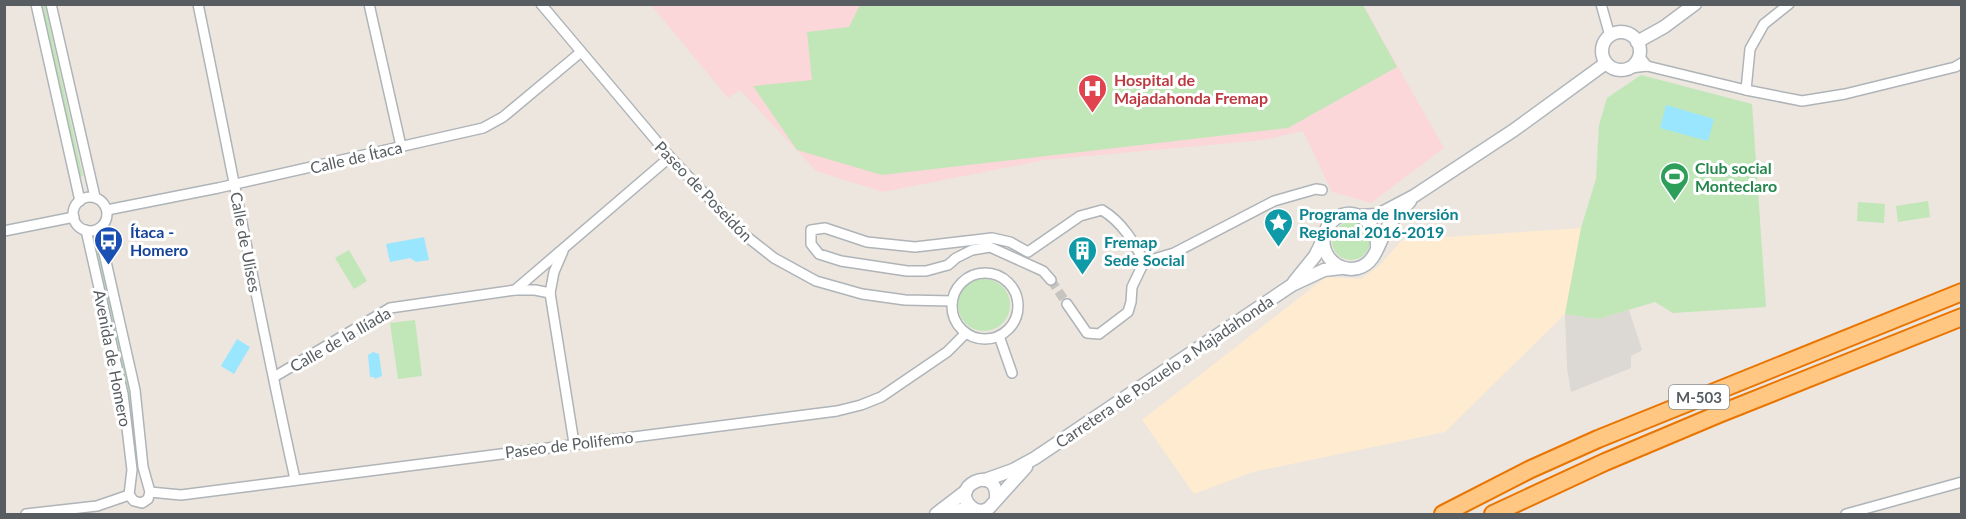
<svg xmlns="http://www.w3.org/2000/svg" width="1966" height="519" font-family="Lato,sans-serif">
  <style>
    .commercial { fill: #ffebd0 }
    .industrial { fill: #dcd8d3 }
    .medical { fill: #fcd7da }
    .green { fill: #c1e6b8 }
    .water { fill: #9be6ff }
    .lines { fill: none; stroke-linecap: round; stroke-linejoin: round }
    .street-tunnel { stroke: #c7c4bf; stroke-width: 9; stroke-dasharray: 9 4.5; stroke-linecap: butt }
    .street-casing { stroke: #afb4b8; stroke-width: 12 }
    .secondary-casing { stroke: #b0b6bb; stroke-width: 15 }
    .highway-casing { stroke: #ea7400; stroke-width: 20 }
    .street { stroke: #fff; stroke-width: 9 }
    .secondary { stroke: #fff; stroke-width: 12 }
    .highway { stroke: #ffc782; stroke-width: 16 }
    .labels { text-anchor: middle; dominant-baseline: central; stroke-width: 6; stroke-linejoin: round; paint-order: stroke }
    .shield { fill: #fff; stroke: #898e90; stroke-width: 1.5 }
    .shield-label { font-size: 15px; font-weight: bold; fill: #575d61 }
    .health-label { font-size: 16px; font-weight: bold; fill: #be3a42; stroke: #fff; text-anchor: start }
    .street-label { font-size: 16px; fill: #575d61; stroke: #fff }
    .leisure-label { font-size: 16px; font-weight: bold; fill: #27864d; stroke: #fff; text-anchor: start }
    .culture-label { font-size: 16px; font-weight: bold; fill: #0d838f; stroke: #fff; text-anchor: start }
    .transit-label { font-size: 16px; font-weight: bold; fill: #164399; stroke: #fff; text-anchor: start }
  </style>
  <rect width="100%" height="100%" fill="#ece6de"/>
  <polygon class="commercial" points="1581,228 1565,314 1445,432 1253,472 1194,494 1142,420 1326,277 1361,279 1380,265 1402,240"/>
  <polygon class="industrial" points="1629,310 1642,350 1631,356 1631,368 1571,392 1567,368 1565,314 1598,319"/>
  <polygon class="medical" points="651,5 1363,5 1444,148 1371,203 1332,192 1303,131 1264,140 1045,160 883,192 816,171 740,90 728,98"/>
  <g class="green">
    <polygon points="41,5 45,5 83,176 80,177"/>
    <polygon points="860,5 1363,5 1397,67 1288,128 882,175 797,150 753,86 812,80 807,32 849,27"/>
    <polygon points="1641,75 1752,104 1766,307 1673,313 1655,302 1598,319 1565,314 1581,228 1596,179 1599,125 1607,98"/>
    <polygon points="1928,201 1930,217 1898,222 1896,206"/>
    <polygon points="1858,202 1885,204 1884,223 1857,221"/>
    <circle cx="1351" cy="241" r="19"/>
    <polygon points="99,248 132,390 140,461 135,461 94,250"/>
    <polygon points="349,250 367,281 354,289 335,258"/>
    <circle cx="984" cy="305" r="26"/>
    <polygon points="415,320 422,376 398,379 390,323"/>
  </g>
  <g class="water">
    <polygon points="1666,105 1714,119 1708,141 1660,128"/>
    <polygon points="424,237 429,260 416,262 410,258 390,262 386,244"/>
    <polygon points="237,339 250,347 234,374 221,366"/>
    <polygon points="373,352 379,354 382,376 375,379 374,377 370,377 368,355"/>
  </g>
  <g class="lines">
    <polyline class="street-tunnel" points="1051,280 1067,304"/>
    <defs>
      <g id="street">
        <polyline points="36,4 80,201"/>
        <polyline points="51,4 95,197"/>
        <path d="M198,4C231,163 260,321 295,479"/>
        <polyline points="369,4 401,146"/>
        <polyline points="541,4 670,157 741,232 774,258 816,281 862,294 905,300 952,301"/>
        <polyline points="1601,4 1610,36"/>
        <polyline points="1639,56 1647,66"/>
        <polyline points="1630,68 1647,66 1746,90 1802,101 1845,94 1955,67 1962,63"/>
        <polyline points="1746,90 1750,49 1764,24 1789,4"/>
        <circle cx="90" cy="214" r="17"/>
        <polyline points="107,210 218,188 483,128 503,117 581,52"/>
        <polyline points="86,230 123,394 132,470 129,495 134,501 142,503 148,499 150,492 143,467 135,390 102,244 100,228"/>
        <polyline points="4,231 74,217"/>
        <polyline points="563,251 554,272 550,293 574,443"/>
        <polyline points="1144,262 1174,253 1274,201 1316,189 1322,190"/>
        <circle cx="985" cy="306" r="33"/>
        <path d="M1051,280L1043,271L990,247L972,250L956,258L948,265L926,271H907L841,261L819,254L811,244V230L825,228L867,242L915,247L992,238L1010,242L1028,252L1080,216L1102,210C1122,222 1134,242 1144,262L1132,287L1131,302L1128,312L1099,334L1087,333L1067,304"/>
        <polyline points="515,290 670,157"/>
        <polyline points="999,336 1012,373"/>
        <polyline points="274,377 390,308 515,290 535,290 550,293"/>
        <polyline points="150,492 181,495 837,411 861,405 881,397 947,352 966,333"/>
        <polyline points="26,514 97,506 129,495"/>
        <polyline points="1846,514 1962,482"/>
      </g>
      <g id="secondary">
        <circle cx="1621" cy="51" r="19"/>
        <polyline points="1637,42 1664,27 1695,4"/>
        <polyline points="1358,216 1378,215 1414,196 1514,130 1606,63"/>
        <path d="M1377,249C1379,217 1344,200 1327,228C1315,249 1335,274 1358,268C1377,263 1379,239 1389,225C1395,217 1403,209 1410,201"/>
        <polyline points="1294,282 1315,256 1323,240"/>
        <polyline points="985,480 1013,470 1035,458 1292,285 1324,270 1341,268"/>
        <path d="M974,509C944,488 999,461 996,499"/>
        <polyline points="936,514 966,491"/>
        <polyline points="951,514 963,509 983,511 989,508 1026,467"/>
      </g>
      <g id="highway">
        <polyline points="1443,514 1531,469 1598,439 1962,292"/>
        <polyline points="1493,514 1605,462 1719,414 1962,317"/>
      </g>
    </defs>
    <use href="#street" class="street-casing"/>
    <use href="#secondary" class="secondary-casing"/>
    <use href="#highway" class="highway-casing"/>
    <use href="#street" class="street"/>
    <use href="#secondary" class="secondary"/>
    <use href="#highway" class="highway"/>
  </g>
  <defs>
    <symbol id="hospital-pin" viewBox="-11 -11 22 30"><path d="M0 17L-7.5 6A9.5 9.5 0 1 1 7.5 6Z" fill="#e0444e" stroke="#fff"/><path d="M-5-5h3v3.5h4V-5h3V5h-3V1.5h-4V5h-3Z" fill="#fff"/></symbol>
    <symbol id="stadium-pin" viewBox="-11 -11 22 30"><path d="M0 17L-7.5 6A9.5 9.5 0 1 1 7.5 6Z" fill="#2e9e5b" stroke="#fff"/><path d="M0-5a6.5 5 0 1 0 0 10a6.5 5 0 1 0 0-10ZM-3.5-1.8h7v3.6h-7Z" fill="#fff"/></symbol>
    <symbol id="sight-pin" viewBox="-11 -11 22 30"><path d="M0 17L-7.5 6A9.5 9.5 0 1 1 7.5 6Z" fill="#0f9aa8" stroke="#fff"/><path d="M0-6L1.8-2.2L6-1.7L2.9 1.2L3.7 5.4L0 3.3L-3.7 5.4L-2.9 1.2L-6-1.7L-1.8-2.2Z" fill="#fff"/></symbol>
    <symbol id="bus-pin" viewBox="-11 -11 22 30"><path d="M0 17L-7.5 6A9.5 9.5 0 1 1 7.5 6Z" fill="#1a4fb4" stroke="#fff"/><path d="M-5-6H5V4H4V6H2V4H-2V6H-4V4H-5ZM-3.5-4V0h7V-4ZM-3.5 1.2v1.5H-2V1.2ZM2 1.2v1.5H3.5V1.2Z" fill="#fff"/></symbol>
    <symbol id="building-pin" viewBox="-11 -11 22 30"><path d="M0 17L-7.5 6A9.5 9.5 0 1 1 7.5 6Z" fill="#0f9aa8" stroke="#fff"/><path d="M-4-6H4V6H1V3H-1V6H-4ZM-2.5-4.3h1.7v1.8h-1.7ZM.8-4.3h1.7v1.8H.8ZM-2.5-1h1.7V.8h-1.7ZM.8-1h1.7V.8H.8Z" fill="#fff"/></symbol>
  </defs>
  <g fill-rule="evenodd">
    <use href="#hospital-pin" x="1076" y="72" width="33" height="45"/>
    <use href="#stadium-pin" x="1658" y="160" width="33" height="45"/>
    <use href="#sight-pin" x="1262" y="206" width="33" height="45"/>
    <use href="#bus-pin" x="92" y="224" width="33" height="45"/>
    <use href="#building-pin" x="1066" y="234" width="33" height="45"/>
  </g>
  <g class="labels">
    <rect class="shield" x="1669" y="385" width="60" height="24" rx="4.5"/>
    <g class="shield-label">
      <text x="1699" y="397">M-503</text>
    </g>
    <g class="health-label">
      <text x="1114" y="79">Hospital de<tspan x="1114" dy="18">Majadahonda Fremap</tspan></text>
    </g>
    <g class="street-label">
      <text transform="translate(356 157) rotate(-13)">Calle de Ítaca</text>
      <text transform="translate(704 191) rotate(46)">Paseo de Poseidón</text>
      <text transform="translate(246 242) rotate(79)">Calle de Ulises</text>
      <text transform="translate(340 339) rotate(-30)">Calle de la Ilíada</text>
      <text transform="translate(113 358) rotate(79)">Avenida de Homero</text>
      <text transform="translate(1164 371) rotate(-34)">Carretera de Pozuelo a Majadahonda</text>
      <text transform="translate(569 444) rotate(-7)">Paseo de Polifemo</text>
    </g>
    <g class="leisure-label">
      <text x="1695" y="167">Club social<tspan x="1695" dy="18">Monteclaro</tspan></text>
    </g>
    <g class="culture-label">
      <text x="1299" y="213">Programa de Inversión<tspan x="1299" dy="18">Regional 2016-2019</tspan></text>
      <text x="1104" y="241">Fremap<tspan x="1104" dy="18">Sede Social</tspan></text>
    </g>
    <g class="transit-label">
      <text x="130" y="231">Ítaca -<tspan x="130" dy="18">Homero</tspan></text>
    </g>
  </g>
  <rect width="1966" height="519" fill="none" stroke="#575d61" stroke-width="12"/>
</svg>
